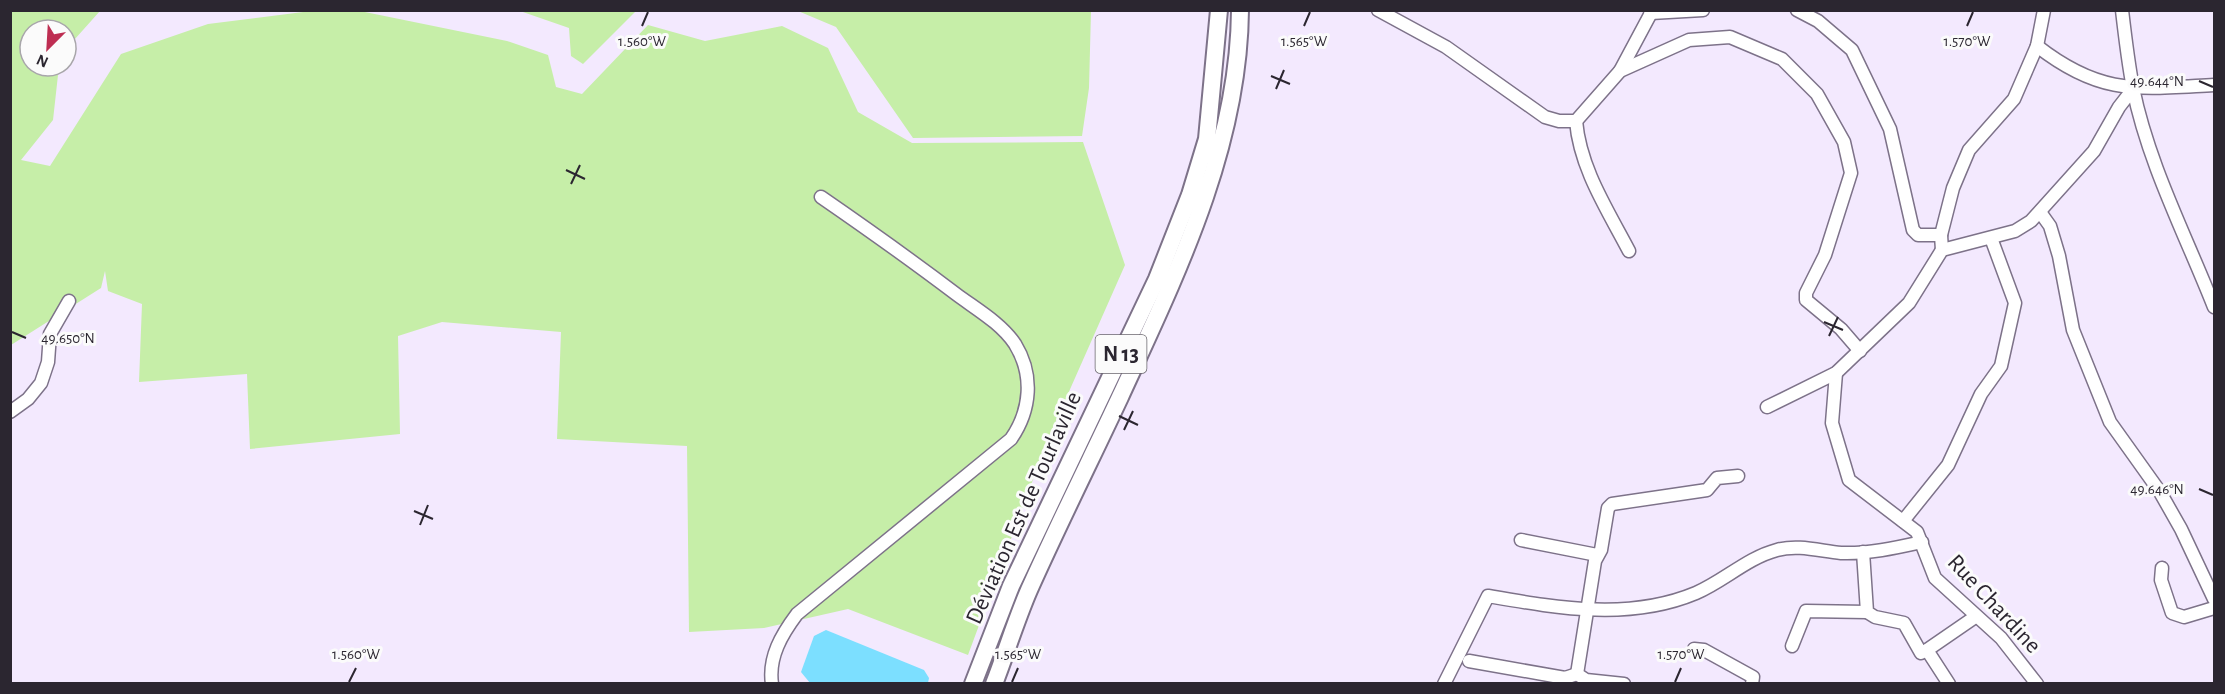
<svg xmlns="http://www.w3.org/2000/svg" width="2225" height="694" font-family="'Alegreya Sans',sans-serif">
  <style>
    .green { fill: #c6eea8 }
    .water { fill: #7cdfff }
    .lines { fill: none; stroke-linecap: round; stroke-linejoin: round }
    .minor-casing { stroke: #7d7289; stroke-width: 15 }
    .highway-casing { stroke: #7d7289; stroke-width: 20 }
    .minor { stroke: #fff; stroke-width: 12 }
    .highway { stroke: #fff; stroke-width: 16 }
    .ticks { fill: none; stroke: #2b2630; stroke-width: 2 }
    .labels { text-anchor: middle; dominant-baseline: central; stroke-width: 6; stroke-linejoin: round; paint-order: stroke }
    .shield { fill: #fbfbfb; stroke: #69666d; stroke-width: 1.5 }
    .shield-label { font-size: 22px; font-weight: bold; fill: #2b2630 }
    .street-label { font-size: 24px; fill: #2b2630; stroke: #fbfbfb }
    .ticks-label { font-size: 15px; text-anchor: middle; fill: #2b2630; stroke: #fbfbfb; stroke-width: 6; stroke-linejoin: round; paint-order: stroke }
  </style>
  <rect width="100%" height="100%" fill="#f3e9fe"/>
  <g class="green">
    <polygon points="11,11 100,11 66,49 66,30 30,30 30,66 59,66 53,120 21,160 50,166 121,54 208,24 311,11 360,11 507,41 548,55 556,87 582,94 648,25 705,41 782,26 828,48 858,112 912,143 1083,142 1125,265 1048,439 968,655 848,609 764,628 689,632 687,446 557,439 561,332 442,322 398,336 400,434 250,449 247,374 139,382 142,304 108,291 105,271 101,288 11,345"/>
    <polygon points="520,11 636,11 583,64 571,56 569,28"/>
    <polygon points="798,11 1091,11 1089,88 1082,136 913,138 836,27"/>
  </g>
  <polygon class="water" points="826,630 924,670 929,678 928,683 810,683 801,672 814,636"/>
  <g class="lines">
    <defs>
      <g id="minor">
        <polyline points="1378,10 1446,47 1545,117 1559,121 1576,121 1620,71 1689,40 1730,37 1782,59 1817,94 1844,142 1851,173 1825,255 1806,293 1806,300 1841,329 1860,351"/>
        <polyline points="1650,10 1651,13 1703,10"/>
        <polyline points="1797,10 1818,21 1852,50 1890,129 1913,230 1918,235 1941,235 1942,250"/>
        <path d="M2122,10C2125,36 2128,62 2133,88C2148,163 2186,236 2214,307"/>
        <path d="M2037,46C2101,96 2138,89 2214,85"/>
        <polyline points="1620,71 1651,13"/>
        <path d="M1576,121C1580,168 1607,209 1629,251"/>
        <polyline points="2040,212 2050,226 2059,256 2073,330 2110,422 2160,492 2181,529 2214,599"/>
        <polyline points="1941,235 1953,188 1969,150 2014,99 2037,46 2044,10"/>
        <polyline points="1836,373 1832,423 1849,480 1917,532 1935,578 2001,638 2037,684"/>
        <polyline points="1767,407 1836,373 1909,303 1942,250 2015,231 2031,221 2094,151 2119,107 2133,89"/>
        <polyline points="10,412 28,399 41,383 48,362 50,334 69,301"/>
        <polyline points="1903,521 1948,465 1981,394 2001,366 2015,303 1991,238"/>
        <polyline points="1521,540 1597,555"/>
        <polyline points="1863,552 1867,612 1875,617 1904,623 1921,653 1927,650 1949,684"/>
        <polyline points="2162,568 2161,580 2172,613 2184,617 2214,608"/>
        <polyline points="1792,646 1806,611 1867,612"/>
        <polyline points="1694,649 1704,650 1753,677 1752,684"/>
        <polyline points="1927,650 1975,617"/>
        <polyline points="1469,661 1565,678 1577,674"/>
        <path d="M772,684C768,657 782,634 797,614L1011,439C1031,410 1034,375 1015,344C1001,323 976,309 956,294C911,260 866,228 821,197"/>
        <path d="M1444,684L1488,596C1558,608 1629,621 1696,593C1724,581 1747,558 1777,550C1798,544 1820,551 1841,553C1868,554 1895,548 1922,542"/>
        <polyline points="1624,684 1586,680 1577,674 1595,561 1601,550 1608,508 1612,504 1707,490 1717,478 1738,476"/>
      </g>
      <g id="highway">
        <polyline points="973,684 1011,586 1157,279 1190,195 1207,139 1219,10"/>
        <path d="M994,684C1006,653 1016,620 1029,590C1058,525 1090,461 1120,397C1176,275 1239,148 1240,10"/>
      </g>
    </defs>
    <use href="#minor" class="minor-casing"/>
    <use href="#highway" class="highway-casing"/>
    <use href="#minor" class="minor"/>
    <use href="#highway" class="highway"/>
  </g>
  <path class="ticks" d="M642,26L648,12M1304,26L1310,12M1967,26L1973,12M1271,76L1290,84M2199,81L2213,87M1276,89L1284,70M566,170L585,179M571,184L580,165M1824,322L1843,330M12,332L26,338M1829,336L1838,317M1119,416L1138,425M1124,430L1133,411M2199,489L2213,495M414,511L433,519M420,525L428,505M349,682L356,668M1012,682L1018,668M1675,682L1681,668"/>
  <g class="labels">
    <rect class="shield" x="1095.5" y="335" width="51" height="38" rx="4.5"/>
    <g class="shield-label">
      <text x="1121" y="354">N 13</text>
    </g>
    <g class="street-label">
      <text transform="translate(1024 508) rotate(-66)">Déviation Est de Tourlaville</text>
      <text transform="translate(1994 604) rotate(47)">Rue Chardine</text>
    </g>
  </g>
  <g class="ticks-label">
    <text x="642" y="46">1.560°W</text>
    <text x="1304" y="46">1.565°W</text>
    <text x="1967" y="46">1.570°W</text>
    <text x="2157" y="86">49.644°N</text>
    <text x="68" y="343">49.650°N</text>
    <text x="2157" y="494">49.646°N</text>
    <text x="356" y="659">1.560°W</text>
    <text x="1018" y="659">1.565°W</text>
    <text x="1681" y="659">1.570°W</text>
  </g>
  <rect width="2225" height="694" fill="none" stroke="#2b2630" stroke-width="24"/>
  <g transform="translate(48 48) rotate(204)"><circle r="28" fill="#fbfbfb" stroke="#a8a6aa" stroke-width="1.5"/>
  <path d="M0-4.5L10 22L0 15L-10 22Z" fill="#be2e52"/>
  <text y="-9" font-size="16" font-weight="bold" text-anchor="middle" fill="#2b2630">N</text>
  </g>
</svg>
